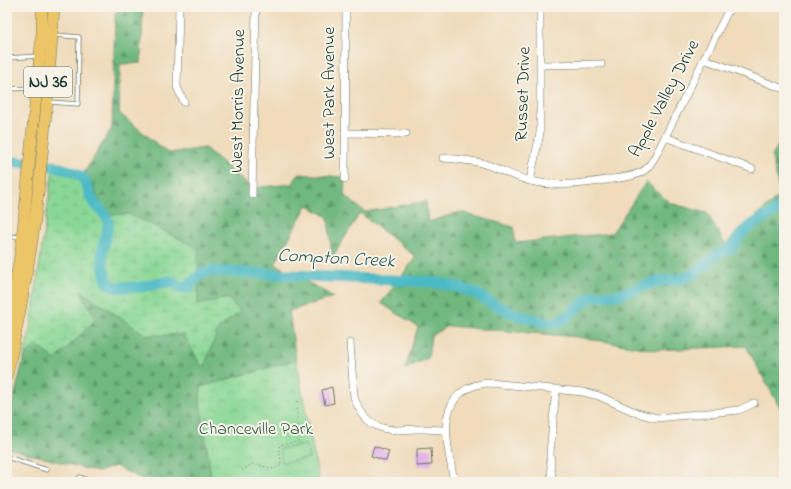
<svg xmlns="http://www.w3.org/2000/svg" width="791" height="489" font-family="'Indie Flower',sans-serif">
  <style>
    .forest { fill: url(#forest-firs); stroke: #477a5a }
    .wetland { fill: url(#wetland-marsh); stroke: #548a66 }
    .park { fill: url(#park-crowns); stroke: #548a66 }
    .pitch { fill: #8ad897; stroke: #548a66 }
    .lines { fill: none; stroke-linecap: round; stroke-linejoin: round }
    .river { stroke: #4cbac5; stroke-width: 11 }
    .building { fill: #dea8e9 }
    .service-casing { stroke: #687463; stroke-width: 5 }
    .minor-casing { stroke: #687463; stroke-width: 8 }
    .trunk-casing { stroke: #687463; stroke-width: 12 }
    .path { stroke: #687463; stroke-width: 1; stroke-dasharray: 1 3; stroke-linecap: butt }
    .service { stroke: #fff; stroke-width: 3.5 }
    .minor { stroke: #fff; stroke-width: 7 }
    .trunk { stroke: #edc569; stroke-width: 11 }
    .labels { text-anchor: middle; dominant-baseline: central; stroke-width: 4; stroke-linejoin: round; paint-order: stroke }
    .shield { fill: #f7f3e8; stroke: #60746a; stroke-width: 1 }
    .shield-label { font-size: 17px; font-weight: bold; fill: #1f3d34 }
    .street-label { font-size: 18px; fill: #1f3d34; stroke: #f7f3e8 }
    .park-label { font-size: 18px; fill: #345c48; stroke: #f7f3e8 }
    .water-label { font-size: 19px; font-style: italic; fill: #2a5c58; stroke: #f7f3e8 }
  </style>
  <defs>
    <pattern id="forest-firs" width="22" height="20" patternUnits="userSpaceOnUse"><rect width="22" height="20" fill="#6fb880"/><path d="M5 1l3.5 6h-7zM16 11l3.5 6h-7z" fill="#5b976a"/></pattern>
    <pattern id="wetland-marsh" width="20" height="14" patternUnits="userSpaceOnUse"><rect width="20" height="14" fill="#8ad897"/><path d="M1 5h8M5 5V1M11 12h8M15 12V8" fill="none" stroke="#77ba83"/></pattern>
    <pattern id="park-crowns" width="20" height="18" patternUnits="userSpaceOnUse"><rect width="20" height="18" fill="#8ad897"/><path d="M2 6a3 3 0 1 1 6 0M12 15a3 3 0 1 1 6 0" fill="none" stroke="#77ba83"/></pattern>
  </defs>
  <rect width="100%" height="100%" fill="#f7f3e8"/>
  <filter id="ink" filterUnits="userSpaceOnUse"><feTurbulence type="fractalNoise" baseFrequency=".025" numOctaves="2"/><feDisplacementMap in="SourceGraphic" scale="8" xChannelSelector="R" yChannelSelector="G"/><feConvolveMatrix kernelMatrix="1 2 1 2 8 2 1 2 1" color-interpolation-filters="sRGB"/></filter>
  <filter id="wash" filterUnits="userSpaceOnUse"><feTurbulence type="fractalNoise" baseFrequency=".012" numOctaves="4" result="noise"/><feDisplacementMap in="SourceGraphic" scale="16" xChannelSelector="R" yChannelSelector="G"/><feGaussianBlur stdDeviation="0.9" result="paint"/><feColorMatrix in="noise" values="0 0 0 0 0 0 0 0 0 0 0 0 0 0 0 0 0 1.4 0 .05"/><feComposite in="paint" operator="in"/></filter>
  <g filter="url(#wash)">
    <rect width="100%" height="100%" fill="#f0dbbb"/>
    <polygon class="forest" points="123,7 143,7 141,63 120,64 119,113 168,153 205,148 252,188 292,184 299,174 345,177 344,195 365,212 426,201 428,222 460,212 514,227 515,243 612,233 646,182 670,203 707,213 725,244 780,195 772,157 784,133 784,415 746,346 656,350 577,337 447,326 431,336 428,358 405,369 418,327 381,303 416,257 360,213 332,258 328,217 307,205 275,264 334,297 289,311 296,360 201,387 200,402 212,482 148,482 115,466 98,472 7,448 7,426 24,357 37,345 79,290 146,335 184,335 203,368 219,328 240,312 228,298 198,305 197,288 129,214 108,215 84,173 112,128 115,13"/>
    <polygon class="wetland" points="54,161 84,173 108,215 129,214 198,248 198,305 228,298 240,312 219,328 203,369 184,335 146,335 80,290 96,319 55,360 37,345 24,357 31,325"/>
    <polygon class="park" points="296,360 319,482 212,482 200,402 201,387"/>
    <polygon class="pitch" points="306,445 309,458 282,463 280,449"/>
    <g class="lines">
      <path class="river" d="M7,161C26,163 72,165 84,180C89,187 88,193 92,200C97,208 106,212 108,222C109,233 102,245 102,256C102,265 105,274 108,283L116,287H141L170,281L181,287L188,288C195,278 200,273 212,271L431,282L454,286L475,293L495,305L517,315L552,324C568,322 577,303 592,297C600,294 608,296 616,295C631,292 645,284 660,281C669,279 679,281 687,277C699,272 707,262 717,255C722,251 728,250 733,247C741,227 763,219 781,208L784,198"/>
    </g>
    <g id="blocks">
      <g class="building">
        <polygon points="332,387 334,403 325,405 322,390"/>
        <polygon points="374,446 389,451 386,461 371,456"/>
        <polygon points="431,448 432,465 417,466 417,449"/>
      </g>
    </g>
  </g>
  <g filter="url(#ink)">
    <use href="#blocks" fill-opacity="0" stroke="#687463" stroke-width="1"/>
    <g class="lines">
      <defs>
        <g id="service">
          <polyline points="7,58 38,56"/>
          <polyline points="7,89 36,88"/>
          <polyline points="49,102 78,104 79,37 54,35"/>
          <polyline points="7,236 21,237"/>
          <polyline points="7,457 47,470"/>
          <polyline points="76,482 80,477 92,482"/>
        </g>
        <g id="minor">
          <polyline points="179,7 177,87 184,102"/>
          <polyline points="704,59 784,89"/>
          <polyline points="541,65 601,64"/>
          <polyline points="345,133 406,134"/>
          <polyline points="665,137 752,169"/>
          <path d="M443,158C458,159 473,160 488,165C502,170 515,178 531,181C556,187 581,184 606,180C617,178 639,177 647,168C653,162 657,153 661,145L730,7"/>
          <polyline points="345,179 346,7"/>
          <polyline points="530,181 540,133 540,7"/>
          <polyline points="252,195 256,7"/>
          <path d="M350,343L354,397C367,433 388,431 420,429C429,429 437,430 446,430"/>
          <polyline points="690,481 690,482"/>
          <path d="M454,482C450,454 436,414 461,393C470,386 479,383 490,383L583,392L599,396L637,413L657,418L739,410L754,403"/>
          <polyline points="552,482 550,453 556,389"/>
        </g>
        <g id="trunk">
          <polyline points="7,329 21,251 42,33 42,7"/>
          <path d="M7,375C17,328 26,281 33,234C43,159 49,83 54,7"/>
        </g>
      </defs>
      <use href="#service" class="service-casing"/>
      <use href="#minor" class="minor-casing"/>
      <use href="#trunk" class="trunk-casing"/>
      <path class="path" d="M242,470L253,464L274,469L280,466C283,459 277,452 280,445L297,442L299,439L297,401"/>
      <use href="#service" class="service"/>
      <use href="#minor" class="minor"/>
      <use href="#trunk" class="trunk"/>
    </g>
  </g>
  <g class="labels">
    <rect class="shield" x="24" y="67" width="48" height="30" rx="3"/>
    <g class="shield-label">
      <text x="48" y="82">NJ 36</text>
    </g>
    <g class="street-label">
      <text transform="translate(330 93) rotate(-90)">West Park Avenue</text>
      <text transform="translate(524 94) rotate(-88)">Russet Drive</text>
      <text transform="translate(665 99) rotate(-62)">Apple Valley Drive</text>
      <text transform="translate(239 101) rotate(-89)">West Morris Avenue</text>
    </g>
    <g class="park-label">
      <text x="256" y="430">Chanceville Park</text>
    </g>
    <g class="water-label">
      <text transform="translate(336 259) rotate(3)">Compton Creek</text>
    </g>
  </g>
  <rect width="791" height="489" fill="none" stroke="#f7f3e8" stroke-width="24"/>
</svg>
